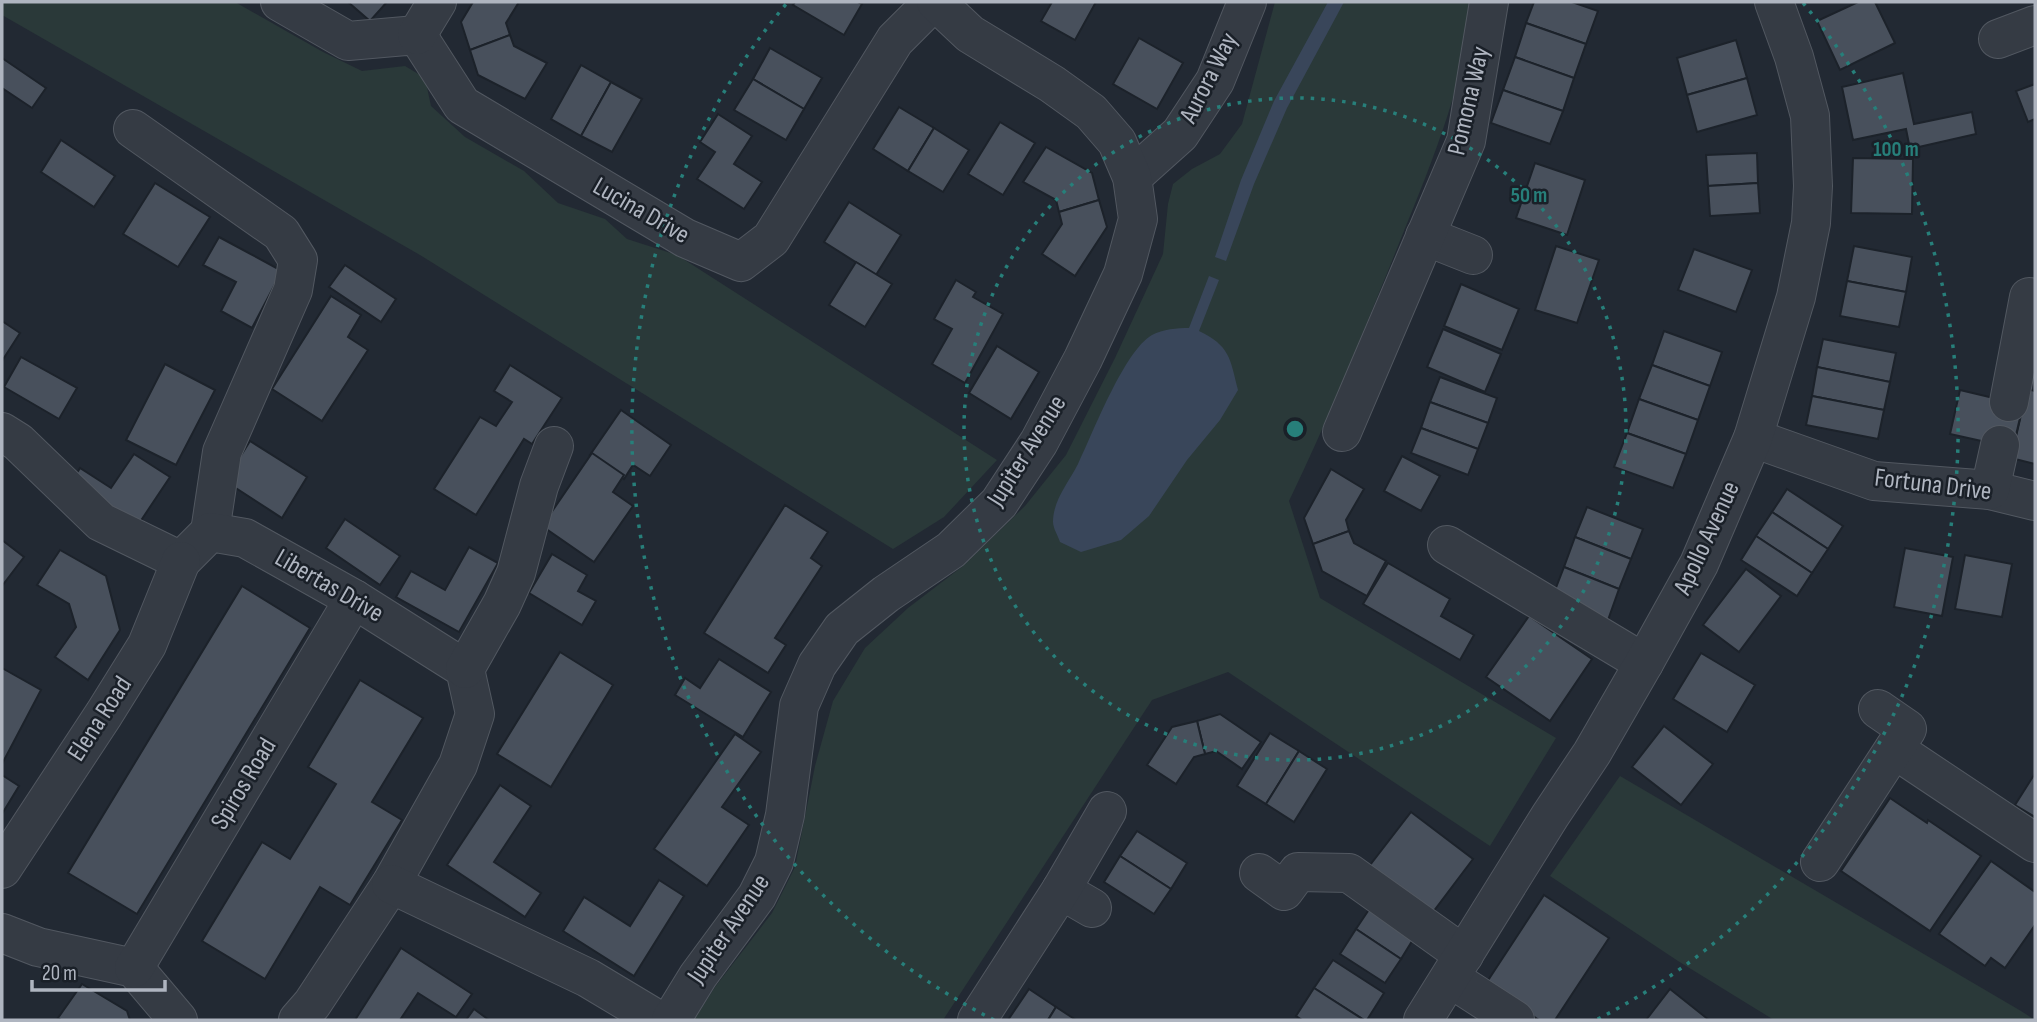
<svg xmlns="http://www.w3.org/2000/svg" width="2037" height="1022" font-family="'Sofia Sans Condensed',sans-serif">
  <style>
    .green { fill: #2a3939 }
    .water { fill: #39465a }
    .building { fill: #48505c; stroke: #1c222a; stroke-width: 2 }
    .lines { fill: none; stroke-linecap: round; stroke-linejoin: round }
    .minor-casing { stroke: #525861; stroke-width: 40 }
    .minor { stroke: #353b44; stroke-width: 38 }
    .ring { fill: none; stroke: #277f7a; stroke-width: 3.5; stroke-dasharray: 3.5 7 }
    .labels { text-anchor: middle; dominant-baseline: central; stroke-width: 5; stroke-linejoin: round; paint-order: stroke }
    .street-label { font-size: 26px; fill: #afb5c0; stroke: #1a2028 }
    .centre { fill: #277f7a; stroke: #1a2028; stroke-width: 3.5 }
    .ring-label { font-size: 21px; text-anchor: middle; font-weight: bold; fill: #277f7a; stroke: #1a2028; stroke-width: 5; stroke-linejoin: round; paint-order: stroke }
  </style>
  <rect width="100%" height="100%" fill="#222933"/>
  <g class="green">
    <polygon points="2,2 235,2 323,52 362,71 405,66 425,78 431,106 465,137 524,171 558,203 605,219 627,239 677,255 997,460 944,517 893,549 420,255 2,15"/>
    <path d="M1275,2H1472C1464,92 1425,178 1392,261C1359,342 1327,423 1289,501L1320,598L1556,738L1490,846L1228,672L1152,700L943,1020H694L715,987L772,913L795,867L815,766L833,701L865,648L908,608L963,566L1025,506L1066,455L1115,358L1163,254L1168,204L1173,184L1192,169L1220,154L1242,124Z"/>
    <polygon points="1620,776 2021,1011 2035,1020 1774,1020 1678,961 1550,876"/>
  </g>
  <g class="water">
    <polygon points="1328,2 1344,2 1287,108 1254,184 1226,261 1215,257 1241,180 1274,101"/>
    <path d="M1209,276L1219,280L1199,331C1230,346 1230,358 1238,390L1220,420L1187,460L1149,516L1121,540L1081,552L1060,542C1058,536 1053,528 1053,522C1053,500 1069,482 1078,464C1093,433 1124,351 1152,335C1163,329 1177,328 1189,328Z"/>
  </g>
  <g class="building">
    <polygon points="348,2 387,2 370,21"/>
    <polygon points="473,2 519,2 506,23 510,35 470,50 461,22"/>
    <polygon points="795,2 858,2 862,4 844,35 793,5"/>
    <polygon points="1052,2 1096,2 1075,40 1041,21"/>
    <polygon points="1534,2 1572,2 1598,11 1586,44 1526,23"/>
    <polygon points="1858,2 1875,2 1895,43 1840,70 1817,21"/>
    <polygon points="1526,23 1586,44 1574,78 1515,57"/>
    <polygon points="510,35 514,46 547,63 525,99 478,75 470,50"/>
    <polygon points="1139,38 1183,63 1157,109 1113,84"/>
    <polygon points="1736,40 1747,78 1687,95 1677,58"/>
    <polygon points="770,48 822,78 804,109 753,79"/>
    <polygon points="1515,57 1574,78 1563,111 1503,90"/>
    <polygon points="2,58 46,88 32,108 2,88"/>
    <polygon points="581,65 611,82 581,136 551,119"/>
    <polygon points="1903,73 1914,124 1972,112 1976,134 1910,149 1906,129 1853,140 1842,87"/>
    <polygon points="1747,78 1757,115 1697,132 1687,95"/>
    <polygon points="753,79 804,109 786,140 734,110"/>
    <polygon points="611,82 642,99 612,152 581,136"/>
    <polygon points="2035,84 2035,119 2028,122 2016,91"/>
    <polygon points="1503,90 1563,111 1550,144 1491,123"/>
    <polygon points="899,107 934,128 908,171 873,149"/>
    <polygon points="718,114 752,136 734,164 762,182 744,209 697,179 715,152 700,142"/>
    <polygon points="1000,122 1035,143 1003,195 968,174"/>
    <polygon points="934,128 969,150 943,192 908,171"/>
    <polygon points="61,140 115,176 94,207 41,172"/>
    <polygon points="1046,147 1092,173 1099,200 1059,212 1056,200 1023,182"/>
    <polygon points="1757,153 1758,183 1708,186 1706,155"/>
    <polygon points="1853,158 1913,159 1912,214 1851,213"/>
    <polygon points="1535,163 1585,180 1567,235 1516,218"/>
    <polygon points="155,183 210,217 178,267 123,234"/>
    <polygon points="1758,183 1760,213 1710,216 1708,186"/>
    <polygon points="1099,200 1107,227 1075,276 1042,254 1062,224 1059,212"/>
    <polygon points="849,202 901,235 876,275 824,242"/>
    <polygon points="219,237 282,271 252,328 221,311 236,282 203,265"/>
    <polygon points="1556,246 1599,260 1577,323 1535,310"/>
    <polygon points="1854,246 1912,257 1906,292 1847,281"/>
    <polygon points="1694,249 1752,270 1736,312 1678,290"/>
    <polygon points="856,262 892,284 865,327 829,305"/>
    <polygon points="345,265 396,299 381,322 329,287"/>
    <polygon points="956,280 976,292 973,297 1003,314 965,383 932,364 952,329 934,319"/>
    <polygon points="1847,281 1906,292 1899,327 1840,316"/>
    <polygon points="1461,284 1519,309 1502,350 1444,326"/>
    <polygon points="331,296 361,315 348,337 368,350 322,421 272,389"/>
    <polygon points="2,321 20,333 2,361"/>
    <polygon points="1443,329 1501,354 1485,392 1427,367"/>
    <polygon points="1664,331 1722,352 1710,386 1652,365"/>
    <polygon points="1823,339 1896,353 1890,382 1817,367"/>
    <polygon points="997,346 1039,372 1011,419 969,393"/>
    <polygon points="21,357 77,388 59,419 4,387"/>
    <polygon points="165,364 215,390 176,465 126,440"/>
    <polygon points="510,365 562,398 532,444 524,439 476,515 434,489 480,417 496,426 512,402 494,391"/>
    <polygon points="1652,365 1710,386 1698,420 1639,399"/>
    <polygon points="1817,367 1890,382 1884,410 1812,396"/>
    <polygon points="1440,377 1497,398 1488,423 1430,402"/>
    <polygon points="2027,389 2035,391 2035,464 2011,458"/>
    <polygon points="1960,390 2023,405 2013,448 1950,434"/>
    <polygon points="1812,396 1884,410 1878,439 1806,425"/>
    <polygon points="1639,399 1698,420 1686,454 1627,433"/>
    <polygon points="1430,402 1488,423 1478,449 1421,428"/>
    <polygon points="621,410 671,445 650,476 633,465 624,479 590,455"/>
    <polygon points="1421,428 1478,449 1468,475 1411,453"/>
    <polygon points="1627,433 1686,454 1673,488 1614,467"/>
    <polygon points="250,441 307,477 282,518 225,481"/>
    <polygon points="592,453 624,475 613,492 633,506 594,562 542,526"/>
    <polygon points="134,454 170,477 128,540 62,497 80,468 111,488"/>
    <polygon points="1402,456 1440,476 1421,511 1384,491"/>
    <polygon points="1331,469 1364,489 1346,520 1349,531 1313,544 1304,518"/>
    <polygon points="1787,489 1843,526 1828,549 1772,512"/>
    <polygon points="785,505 828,532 811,558 822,566 775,638 786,645 768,673 704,633"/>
    <polygon points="1587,507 1643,529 1631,559 1575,537"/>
    <polygon points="1772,512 1828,549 1812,573 1756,536"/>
    <polygon points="345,519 400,556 380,585 326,548"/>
    <polygon points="1349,531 1354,543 1386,561 1367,596 1322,571 1313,544"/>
    <polygon points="1756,536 1812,573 1797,596 1741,560"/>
    <polygon points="1575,537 1631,559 1619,589 1564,567"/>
    <polygon points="2,540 24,557 2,586"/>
    <polygon points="469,547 498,563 459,632 396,597 411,571 445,590"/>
    <polygon points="1905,548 1953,557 1942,616 1894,607"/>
    <polygon points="60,550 106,576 120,630 88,680 55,657 76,627 69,604 37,585"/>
    <polygon points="552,554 587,575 578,591 596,601 582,625 529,593"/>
    <polygon points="1965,555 2012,564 2002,617 1955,609"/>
    <polygon points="1388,563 1450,599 1441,616 1474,635 1460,660 1363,604"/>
    <polygon points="1564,567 1619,589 1608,620 1552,598"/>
    <polygon points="1746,569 1781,596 1739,652 1703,625"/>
    <polygon points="242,586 310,628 137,914 68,873"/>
    <polygon points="1529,616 1592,659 1550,721 1486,677"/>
    <polygon points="560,652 613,685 551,787 497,754"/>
    <polygon points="1701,653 1755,685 1727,732 1673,699"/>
    <polygon points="719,659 771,692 743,737 675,695 685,678 700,688"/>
    <polygon points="2,668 41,690 2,764"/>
    <polygon points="360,680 423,718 372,802 402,820 350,905 320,887 265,979 202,941 262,842 290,859 336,784 308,767"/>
    <polygon points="1220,714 1261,742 1242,769 1216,751 1205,754 1197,721"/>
    <polygon points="1197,721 1205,754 1194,757 1176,784 1147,765 1172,727"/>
    <polygon points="1664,726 1713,764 1681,805 1632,767"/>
    <polygon points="1270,733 1299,751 1266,804 1237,786"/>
    <polygon points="735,734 761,752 722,807 749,825 707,886 654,849"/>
    <polygon points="1299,751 1327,769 1294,822 1266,804"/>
    <polygon points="2,775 19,786 2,814"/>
    <polygon points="2034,775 2035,776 2035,817 2015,805"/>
    <polygon points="500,785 531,806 494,862 541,893 525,917 447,865"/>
    <polygon points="1890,798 1927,823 1928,820 1981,856 1930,931 1841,871"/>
    <polygon points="1411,812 1473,859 1430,916 1367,869"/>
    <polygon points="1137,831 1187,863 1171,889 1120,856"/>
    <polygon points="1120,856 1171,889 1154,914 1104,882"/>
    <polygon points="1991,861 2035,892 2035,925 2005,968 1991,958 1985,966 1939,934"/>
    <polygon points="659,880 684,896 634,976 563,931 584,897 630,926"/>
    <polygon points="1544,895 1609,938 1555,1020 1539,1020 1485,985"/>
    <polygon points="1372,905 1417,933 1401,959 1356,929"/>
    <polygon points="1356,929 1401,959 1385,983 1340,954"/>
    <polygon points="401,948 472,994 456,1017 418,993 400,1020 355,1020"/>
    <polygon points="1333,960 1384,993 1367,1020 1364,1020 1314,988"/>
    <polygon points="82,984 127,1011 130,1020 61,1020 58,1018"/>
    <polygon points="1314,988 1364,1020 1302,1020 1296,1016"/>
    <polygon points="1029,989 1056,1007 1048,1020 1008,1020"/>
    <polygon points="1670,989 1709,1020 1646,1020"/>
    <polygon points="1056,1007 1076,1020 1048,1020"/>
    <polygon points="474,1009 489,1020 466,1020"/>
  </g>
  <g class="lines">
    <defs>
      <g id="minor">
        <polyline points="280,2 348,41 417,35 462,105 685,238 741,262 771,239 895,40 933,2"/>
        <polyline points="417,35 437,2"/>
        <polyline points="1998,39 2035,25"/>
        <polyline points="133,129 281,233 298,260 293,290 222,452 210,532"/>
        <polyline points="1132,177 1180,134 1215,81 1247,2"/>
        <polyline points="1425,236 1473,255"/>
        <polyline points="2009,402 2029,297"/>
        <polyline points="2,432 18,442 101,522 181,561 210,532 245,538 354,599 465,669 475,714 458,765 391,884 312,1004 298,1020"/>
        <polyline points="1342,432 1466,141 1489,2"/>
        <polyline points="1753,438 1874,481 1990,490 2035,501"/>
        <polyline points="1990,490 2000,445"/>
        <polyline points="1447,545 1644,663"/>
        <polyline points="465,669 502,604 516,573 539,486 554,446"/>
        <polyline points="1894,749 2035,843"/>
        <polyline points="1820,862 1907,729 1878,709"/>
        <polyline points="2,869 104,714 147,645 181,561"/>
        <polyline points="1259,873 1284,891 1298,872 1349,873 1464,955"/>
        <polyline points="391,884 588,978 658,1020"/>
        <polyline points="1061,890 1092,908"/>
        <polyline points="2,933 38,947 134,968 178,1020"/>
        <polyline points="134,968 354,599"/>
        <polyline points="1450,978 1515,1020"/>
        <polyline points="671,1020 698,976 757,896 774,862 785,815 799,706 817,665 842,629 886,594 951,550 999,503 1039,442 1083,359 1123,274 1138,219 1132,177 1117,142 1091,112 1052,84 970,34 936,2"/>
        <polyline points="977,1020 1061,890 1107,811"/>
        <polyline points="1423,1020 1550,816 1592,753 1644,663 1699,564 1753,438 1796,297 1811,223 1813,186 1810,116 1794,57 1774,2"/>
      </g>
    </defs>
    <use href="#minor" class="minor-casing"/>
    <use href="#minor" class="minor"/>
  </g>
  <g class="ring">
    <circle cx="1295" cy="429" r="331"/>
    <path d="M994 1020A663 663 0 0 1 787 3M1803 3A663 663 0 0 1 1596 1020"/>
  </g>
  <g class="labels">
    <g class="street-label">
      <text transform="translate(1209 78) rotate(-63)">Aurora Way</text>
      <text transform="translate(1469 101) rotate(-77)">Pomona Way</text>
      <text transform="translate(641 211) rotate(30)">Lucina Drive</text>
      <text transform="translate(1027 451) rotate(-58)">Jupiter Avenue</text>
      <text transform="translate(1933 485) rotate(7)">Fortuna Drive</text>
      <text transform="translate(1707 538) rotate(-65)">Apollo Avenue</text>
      <text transform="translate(329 586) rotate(30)">Libertas Drive</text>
      <text transform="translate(100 719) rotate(-57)">Elena Road</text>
      <text transform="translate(244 784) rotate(-59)">Spiros Road</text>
      <text transform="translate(729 929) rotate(-56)">Jupiter Avenue</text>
    </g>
  </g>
  <circle cx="1295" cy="429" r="10" class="centre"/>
  <g class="ring-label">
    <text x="1896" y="156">100 m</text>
    <text x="1529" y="202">50 m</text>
  </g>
  <rect width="2037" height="1022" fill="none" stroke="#afb5c0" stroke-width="7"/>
  <path d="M32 980v10h133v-10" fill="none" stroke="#afb5c0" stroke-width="3.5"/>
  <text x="42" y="980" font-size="21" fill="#afb5c0" stroke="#1a2028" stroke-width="5" paint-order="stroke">20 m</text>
</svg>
